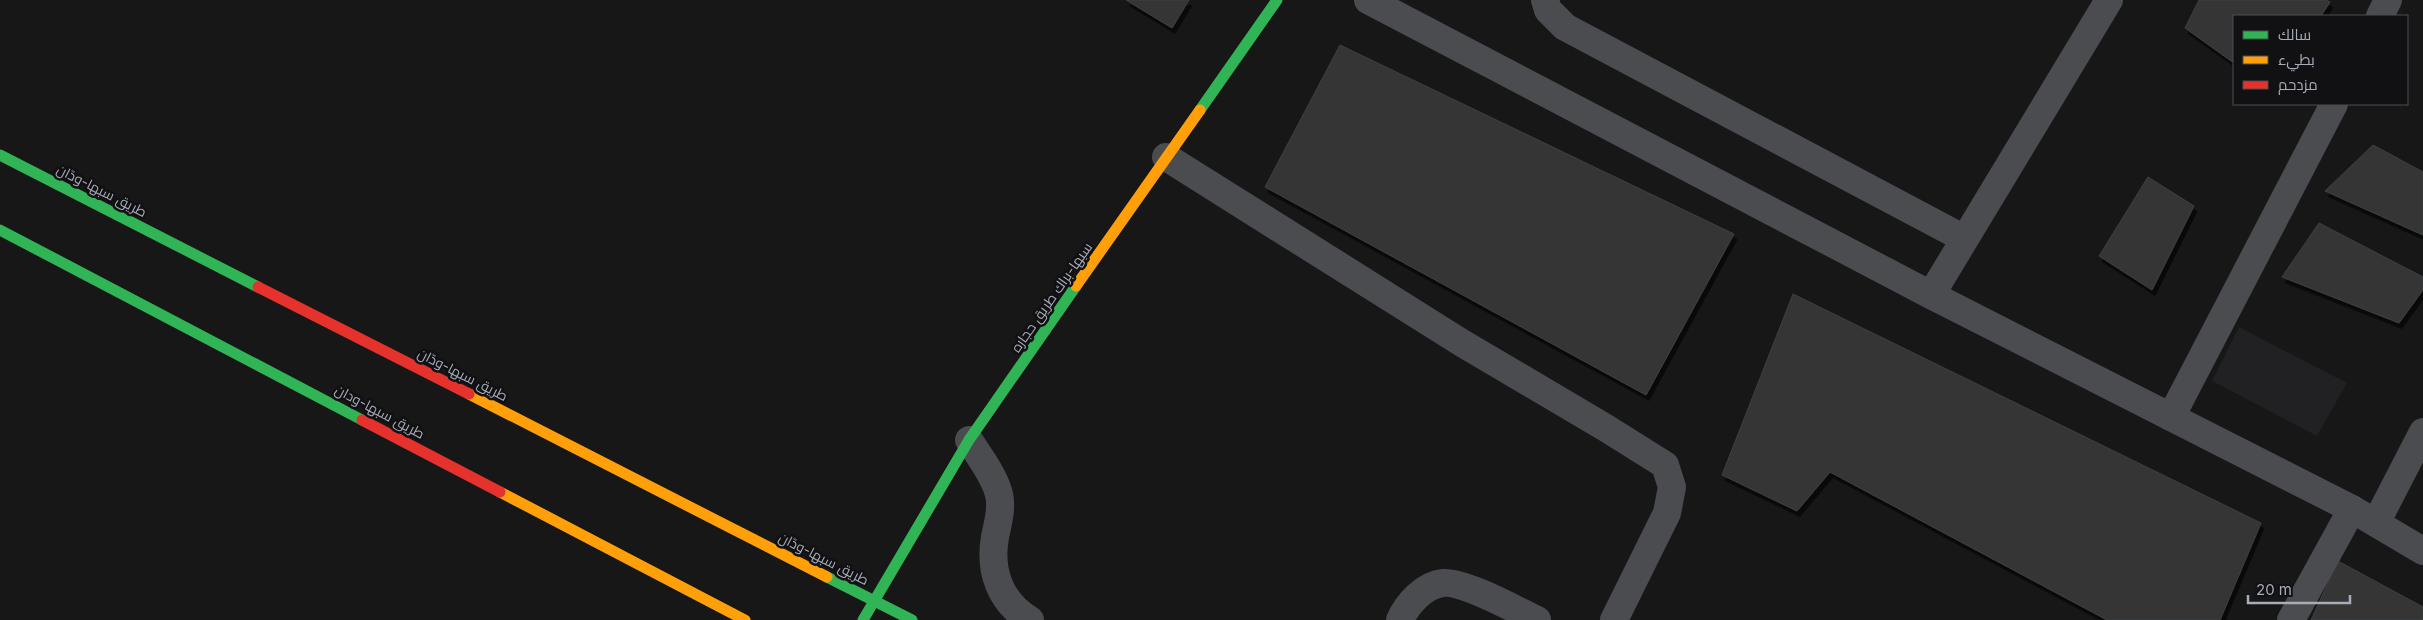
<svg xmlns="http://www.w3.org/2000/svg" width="2423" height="620" font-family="Inter,Cairo,sans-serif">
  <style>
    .built { fill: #212123 }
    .building { fill: #353536; stroke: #3f4043; filter: url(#shadow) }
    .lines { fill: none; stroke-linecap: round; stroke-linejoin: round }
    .street { stroke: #4b4c50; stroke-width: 28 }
    .fast { stroke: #30b455; stroke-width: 11 }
    .slow { stroke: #ff9f0a; stroke-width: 11 }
    .jam { stroke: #e5322d; stroke-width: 11 }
    .labels { text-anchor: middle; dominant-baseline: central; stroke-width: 5; stroke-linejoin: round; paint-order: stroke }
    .street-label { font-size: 14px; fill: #a7acb9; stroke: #111113 }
  </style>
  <defs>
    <filter id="shadow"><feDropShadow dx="3" dy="5.5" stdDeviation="0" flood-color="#0009"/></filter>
  </defs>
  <rect width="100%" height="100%" fill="#171717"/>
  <polygon class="built" points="2239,327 2347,383 2317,436 2212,381"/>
  <g class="building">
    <polygon points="1126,0 1189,0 1172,28"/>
    <polygon points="2199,0 2326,0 2330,2 2321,16 2234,16 2234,63 2185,28"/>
    <polygon points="1340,45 1734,234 1646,395 1265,187"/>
    <polygon points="2373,145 2423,172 2423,235 2325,191"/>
    <polygon points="2148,177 2194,206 2152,290 2099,256"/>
    <polygon points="2319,223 2423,277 2423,290 2399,323 2282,277"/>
    <polygon points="1793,294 2261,523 2220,620 2107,620 1830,472 1797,511 1722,475"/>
    <polygon points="2338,561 2423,607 2423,620 2311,620"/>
  </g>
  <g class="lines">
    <g class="street">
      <polyline points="1368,0 1931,295 2352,509 2423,551"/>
      <polyline points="1545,0 1548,10 1565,27 1963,238"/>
      <polyline points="2380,16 2388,0"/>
      <polyline points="1166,157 1462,343 1606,428 1665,465 1672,487 1667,513 1614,620"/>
      <polyline points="1931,295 2109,0"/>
      <polyline points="2171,417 2334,104"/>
      <path d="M969,440C979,456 993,474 998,491C1003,505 998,523 995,537C989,571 1000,602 1030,620"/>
      <polyline points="2376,523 2423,432"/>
      <path d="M1400,620C1407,604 1424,585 1443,583C1464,581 1516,610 1537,620"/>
      <polyline points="2291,620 2352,509"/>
    </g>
    <g class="fast">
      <polyline points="1200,110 1277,0"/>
      <polyline points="0,155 258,287"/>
      <polyline points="0,230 362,420"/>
      <polyline points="827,577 912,620"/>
      <polyline points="863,620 969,440 1076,286"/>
    </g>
    <g class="slow">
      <polyline points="1076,286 1200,110"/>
      <polyline points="469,394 827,577"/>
      <polyline points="500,492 745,620"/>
    </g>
    <g class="jam">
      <polyline points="258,287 469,394"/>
      <polyline points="362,420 500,492"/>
    </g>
  </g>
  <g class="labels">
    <g class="street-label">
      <text transform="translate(102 190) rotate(27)">طريق سبها-ودّان</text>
      <text transform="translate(1051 297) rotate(-55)">سبها-براك طريق حجاره</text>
      <text transform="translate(463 374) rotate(27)">طريق سبها-ودّان</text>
      <text transform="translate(380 411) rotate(28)">طريق سبها-ودان</text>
      <text transform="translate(824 558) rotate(27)">طريق سبها-ودّان</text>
    </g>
  </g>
  <rect x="2233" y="15" width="175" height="90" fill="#111113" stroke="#4d4f55"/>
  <rect x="2243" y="31" width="25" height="8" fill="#30b455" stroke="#4d4f55"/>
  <text x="2278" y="40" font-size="15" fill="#a7acb9">سالك</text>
  <rect x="2243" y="56" width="25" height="8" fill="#ff9f0a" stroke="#4d4f55"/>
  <text x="2278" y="65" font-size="15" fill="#a7acb9">بطيء</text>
  <rect x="2243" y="81" width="25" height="8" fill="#e5322d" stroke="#4d4f55"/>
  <text x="2278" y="90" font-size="15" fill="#a7acb9">مزدحم</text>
  <path d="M2248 595v8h102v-8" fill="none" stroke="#a7acb9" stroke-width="2.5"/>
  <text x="2256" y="595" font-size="15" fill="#a7acb9" stroke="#111113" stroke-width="4" paint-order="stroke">20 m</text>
</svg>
